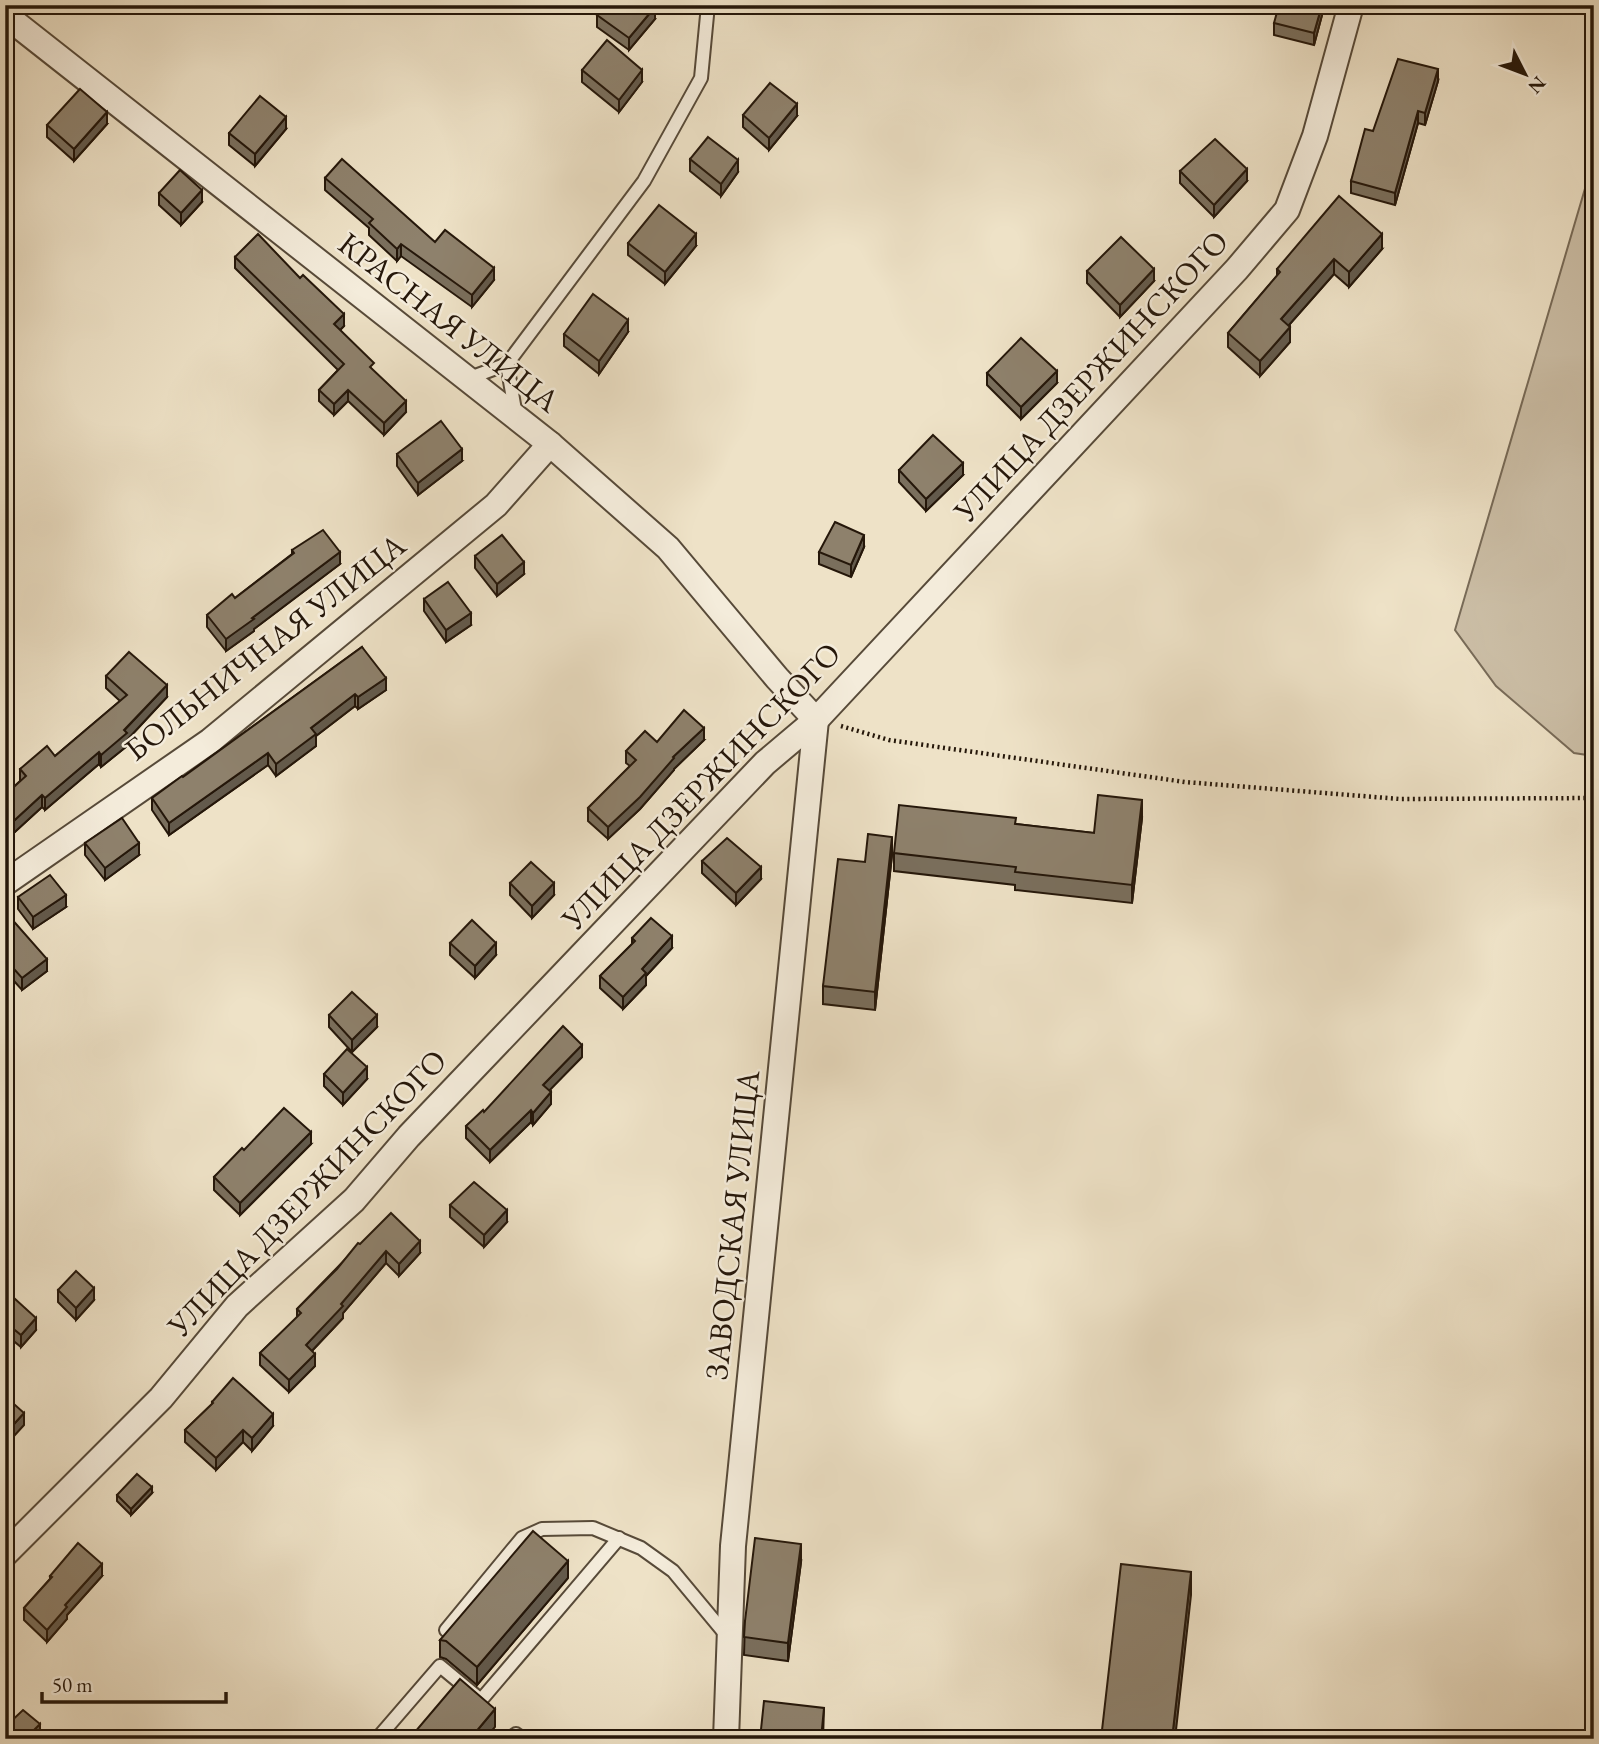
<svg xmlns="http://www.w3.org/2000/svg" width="1599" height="1744" font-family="'EB Garamond',serif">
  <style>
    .green { fill: #ccbfa7; stroke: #786b58; stroke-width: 2 }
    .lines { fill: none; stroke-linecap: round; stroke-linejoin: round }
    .service-casing { stroke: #574a39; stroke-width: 16 }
    .minor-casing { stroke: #574a39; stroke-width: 28 }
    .path { stroke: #25170a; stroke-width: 4.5; stroke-dasharray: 2 3.5; stroke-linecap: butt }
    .service { stroke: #f4ecdb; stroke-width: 12 }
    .minor { stroke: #f4ecdb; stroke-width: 24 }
    .wall { fill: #7a6f5d; stroke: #25170a; stroke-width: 2 }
    .shaded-wall { fill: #635a4c; stroke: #25170a; stroke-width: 2 }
    .building { fill: #8e816c; stroke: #25170a; stroke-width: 2 }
    .labels { text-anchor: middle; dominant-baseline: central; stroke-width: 5; stroke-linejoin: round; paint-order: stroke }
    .street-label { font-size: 32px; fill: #25170a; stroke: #f4ecdb }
  </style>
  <rect width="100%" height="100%" fill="#eee2c7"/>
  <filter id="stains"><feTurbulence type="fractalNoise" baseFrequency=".00286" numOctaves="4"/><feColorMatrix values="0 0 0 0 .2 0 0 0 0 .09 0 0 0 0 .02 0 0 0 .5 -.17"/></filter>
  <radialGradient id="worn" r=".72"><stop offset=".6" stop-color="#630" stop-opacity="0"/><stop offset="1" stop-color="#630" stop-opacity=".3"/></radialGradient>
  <polygon class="green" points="1594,158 1594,756 1574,753 1496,686 1455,630"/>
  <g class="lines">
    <defs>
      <g id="service">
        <polyline points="507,364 516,416"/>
        <polyline points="467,379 507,364 644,181 701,78 708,5"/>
        <polyline points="446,1630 522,1538 542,1529 593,1528 641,1548 673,1571 727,1636"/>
        <polyline points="377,1739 440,1666 481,1700 619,1538"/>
        <polyline points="511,1739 516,1734"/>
      </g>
      <g id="minor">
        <polyline points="5,15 550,444 668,548 777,678 816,720 733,1546 726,1739"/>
        <polyline points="5,883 210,741 496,505 550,444"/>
        <polyline points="5,1554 161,1398 237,1306 354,1200 409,1136 765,763 816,720 1237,269 1287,210 1315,136 1351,5"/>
      </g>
    </defs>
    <use href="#service" class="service-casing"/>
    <use href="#minor" class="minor-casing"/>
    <polyline class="path" points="841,726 889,740 1185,782 1400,799 1594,798"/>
    <use href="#service" class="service"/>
    <use href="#minor" class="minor"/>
  </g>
  <g class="wall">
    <polygon points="1322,5 1322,15 1314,45 1274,35 1274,23"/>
    <polygon points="597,15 655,19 629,50 597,27"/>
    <polygon points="582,70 642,82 619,112 582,82"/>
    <polygon points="1438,81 1425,125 1418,123 1395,205 1351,193 1351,181 1373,131"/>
    <polygon points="743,115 797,116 769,150 743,127"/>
    <polygon points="107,124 74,161 47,137 47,125"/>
    <polygon points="286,129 255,166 229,145 229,133"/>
    <polygon points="690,159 738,172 721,196 690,171"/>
    <polygon points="1180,171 1247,181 1214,217 1180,183"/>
    <polygon points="325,178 435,242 494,280 472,307 401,256 397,261 369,235 369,228 325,190"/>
    <polygon points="159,193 202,202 181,225 159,205"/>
    <polygon points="628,243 696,246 665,284 628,255"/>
    <polygon points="1382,249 1349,287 1334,274 1288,326 1290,342 1260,376 1228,347 1228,333 1277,276 1277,269"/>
    <polygon points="235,257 344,326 340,330 406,412 384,435 348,401 334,415 319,401 319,390 338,370 235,268"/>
    <polygon points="1087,271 1154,281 1120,317 1087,283"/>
    <polygon points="628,332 599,374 564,346 564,334"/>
    <polygon points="987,373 1057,383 1021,419 987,385"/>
    <polygon points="397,454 462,461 418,495 397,466"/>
    <polygon points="899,470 963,475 926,511 899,482"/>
    <polygon points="864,547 851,577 819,564 819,552"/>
    <polygon points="292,550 340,564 254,629 254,631 226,651 207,627 207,615 235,598 292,554"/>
    <polygon points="475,556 524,574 497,596 475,568"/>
    <polygon points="424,599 471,625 446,642 424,611"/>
    <polygon points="362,647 386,690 358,709 355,706 316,736 316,746 276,776 268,765 169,835 152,810 152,798 183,777"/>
    <polygon points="106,676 167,697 127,740 127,746 101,767 99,764 45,810 42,807 5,841 5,795 20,781 20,769 55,756 120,701 106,688"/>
    <polygon points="704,740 674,769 674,770 640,809 608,839 588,821 588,808 630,766 626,763 626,751 657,742"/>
    <polygon points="1142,818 1132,903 1015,890 1015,885 894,871 894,853 1016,824 1094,833"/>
    <polygon points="85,843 139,855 105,880 85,855"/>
    <polygon points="892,855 875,1010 823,1004 823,986 865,862"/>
    <polygon points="702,861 761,879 736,905 702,873"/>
    <polygon points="510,883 554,895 532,918 510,895"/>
    <polygon points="18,897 66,907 33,929 18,909"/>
    <polygon points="5,919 47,971 22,990 5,971"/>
    <polygon points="632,938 672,948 646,976 646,985 623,1009 600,988 600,976 632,944"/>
    <polygon points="450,943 496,955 475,978 450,955"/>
    <polygon points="329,1015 377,1027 352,1052 329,1027"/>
    <polygon points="582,1057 549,1090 551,1104 533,1125 531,1122 490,1162 466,1138 466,1126 484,1112"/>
    <polygon points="324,1074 367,1079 343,1105 324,1086"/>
    <polygon points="311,1144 240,1215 214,1190 214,1177 244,1150"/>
    <polygon points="450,1205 507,1222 484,1247 450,1217"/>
    <polygon points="360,1244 420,1253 399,1276 386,1263 343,1313 343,1318 312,1351 315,1366 289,1392 260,1365 260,1353 297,1318 297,1309"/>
    <polygon points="58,1290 94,1300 76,1320 58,1302"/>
    <polygon points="5,1306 36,1330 21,1347 5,1334"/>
    <polygon points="212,1402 273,1426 252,1451 243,1442 216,1470 185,1442 185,1430 212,1404"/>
    <polygon points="152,1493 131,1515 117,1501 117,1495"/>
    <polygon points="801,1562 788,1661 744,1655 745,1621"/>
    <polygon points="50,1576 102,1576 67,1615 67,1619 47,1642 24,1620 24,1608 50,1579"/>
    <polygon points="568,1578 477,1685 446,1659 440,1657 440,1640"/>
  </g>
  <g class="shaded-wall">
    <polygon points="1322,5 1322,15 1314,45 1314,33"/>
    <polygon points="655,7 655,19 629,50 629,38"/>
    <polygon points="1438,69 1438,81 1425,125 1425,113"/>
    <polygon points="642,70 642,82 619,112 619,100"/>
    <polygon points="797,104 797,116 769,150 769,138"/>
    <polygon points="1418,111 1418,123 1395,205 1395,193"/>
    <polygon points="107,112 107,124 74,161 74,149"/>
    <polygon points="286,117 286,129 255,166 255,154"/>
    <polygon points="738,160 738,172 721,196 721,184"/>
    <polygon points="1247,169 1247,181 1214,217 1214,205"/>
    <polygon points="202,190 202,202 181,225 181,213"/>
    <polygon points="696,234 696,246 665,284 665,272"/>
    <polygon points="1382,234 1382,249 1349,287 1349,272"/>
    <polygon points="401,244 401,256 397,261 397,249"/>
    <polygon points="1334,259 1334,274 1281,334 1281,319"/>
    <polygon points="494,268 494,280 472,307 472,295"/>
    <polygon points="1154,269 1154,281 1120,317 1120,305"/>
    <polygon points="344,314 344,326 334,336 334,324"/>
    <polygon points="628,320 628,332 599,374 599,361"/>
    <polygon points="1290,327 1290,342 1260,376 1260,361"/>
    <polygon points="1057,371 1057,383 1021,419 1021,407"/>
    <polygon points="348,390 348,401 334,415 334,404"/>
    <polygon points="406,401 406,412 384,435 384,423"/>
    <polygon points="462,449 462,461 418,495 418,483"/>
    <polygon points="963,463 963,475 926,511 926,499"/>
    <polygon points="864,535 864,547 851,577 851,565"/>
    <polygon points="340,552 340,564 254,629 254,631 226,651 226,639 252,618"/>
    <polygon points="524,562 524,574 497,596 497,584"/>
    <polygon points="471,613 471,625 446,642 446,630"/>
    <polygon points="386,678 386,690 358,709 358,697"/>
    <polygon points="167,685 167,697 127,740 127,746 101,767 101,755"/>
    <polygon points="355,694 355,706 316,736 316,746 276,776 276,764 311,728"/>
    <polygon points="704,728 704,740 674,769 674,770 640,809 608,839 608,827 673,757"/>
    <polygon points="99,752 99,764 45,810 45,798"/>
    <polygon points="268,753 268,765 169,835 169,823"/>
    <polygon points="42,795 42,807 5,841 5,829"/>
    <polygon points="1142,800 1142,818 1132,903 1132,885"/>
    <polygon points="892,837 892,855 875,1010 875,992"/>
    <polygon points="139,843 139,855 105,880 105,868"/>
    <polygon points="761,867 761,879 736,905 736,893"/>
    <polygon points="554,883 554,895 532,918 532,906"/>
    <polygon points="66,895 66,907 33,929 33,917"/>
    <polygon points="672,936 672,948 646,976 646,985 623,1009 623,997 642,969"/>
    <polygon points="496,943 496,955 475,978 475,966"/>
    <polygon points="47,959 47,971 22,990 22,978"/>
    <polygon points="377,1015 377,1027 352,1052 352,1040"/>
    <polygon points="582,1045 582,1057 543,1097 543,1085"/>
    <polygon points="367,1067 367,1079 343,1105 343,1093"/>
    <polygon points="551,1092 551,1104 533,1125 533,1113"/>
    <polygon points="531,1110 531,1122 490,1162 490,1150"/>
    <polygon points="311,1132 311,1144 240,1215 240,1203"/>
    <polygon points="507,1210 507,1222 484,1247 484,1235"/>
    <polygon points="420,1241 420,1253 399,1276 399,1264"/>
    <polygon points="386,1251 386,1263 343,1313 343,1318 306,1357 306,1345"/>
    <polygon points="94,1288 94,1300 76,1320 76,1308"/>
    <polygon points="36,1318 36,1330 21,1347 21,1335"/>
    <polygon points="315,1354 315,1366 289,1392 289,1380"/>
    <polygon points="24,1413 24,1425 5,1446 5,1434"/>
    <polygon points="273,1414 273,1426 252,1451 252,1438"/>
    <polygon points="243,1430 243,1442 216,1470 216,1458"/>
    <polygon points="152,1487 152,1493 131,1515 131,1509"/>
    <polygon points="801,1544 801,1562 788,1661 788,1643"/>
    <polygon points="568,1561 568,1578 477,1685 477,1667"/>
    <polygon points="102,1564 102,1576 67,1615 67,1619 47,1642 47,1630 65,1605"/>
    <polygon points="1191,1572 1191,1595 1175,1739 1172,1739"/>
    <polygon points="824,1708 823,1739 821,1739"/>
    <polygon points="495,1709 495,1727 485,1739 470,1739"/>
    <polygon points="40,1724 40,1736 38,1739 25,1739"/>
  </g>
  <g class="building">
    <polygon points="605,5 653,5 655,7 629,38 597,15"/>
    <polygon points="1279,5 1322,5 1314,33 1274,23"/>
    <polygon points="607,40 642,70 619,100 582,70"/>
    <polygon points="1398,59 1438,69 1425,113 1418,111 1395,193 1351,181 1365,129 1373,131"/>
    <polygon points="770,83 797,104 769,138 743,115"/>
    <polygon points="80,89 107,112 74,149 47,125"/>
    <polygon points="260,96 286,117 255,154 229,133"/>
    <polygon points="708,137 738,160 721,184 690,159"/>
    <polygon points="1215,139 1247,169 1214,205 1180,171"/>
    <polygon points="342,159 435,242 445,230 494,268 472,295 401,244 397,249 369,223 373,219 325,178"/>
    <polygon points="180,170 202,190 181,213 159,193"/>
    <polygon points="1339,196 1382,234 1349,272 1334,259 1281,319 1290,327 1260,361 1228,333 1280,272 1277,269"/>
    <polygon points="659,205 696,234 665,272 628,243"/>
    <polygon points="258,234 300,278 303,275 344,314 334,324 374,363 370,367 406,401 384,423 348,390 334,404 319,390 344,364 235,257"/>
    <polygon points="1121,237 1154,269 1120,305 1087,271"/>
    <polygon points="593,294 628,320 599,361 564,334"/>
    <polygon points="1021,338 1057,371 1021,407 987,373"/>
    <polygon points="441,421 462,449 418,483 397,454"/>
    <polygon points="933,435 963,463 926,499 899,470"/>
    <polygon points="835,522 864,535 851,565 819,552"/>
    <polygon points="323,530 340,552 252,618 254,619 226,639 207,615 232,594 235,598 294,553 292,550"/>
    <polygon points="502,535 524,562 497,584 475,556"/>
    <polygon points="448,582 471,613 446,630 424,599"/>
    <polygon points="362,647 386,678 358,697 355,694 311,728 316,734 276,764 268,753 169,823 152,798 182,776 183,777"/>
    <polygon points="129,652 167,685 124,730 127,733 101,755 99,752 45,798 42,795 5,829 5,795 26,776 20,769 47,746 55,756 127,695 106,676"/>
    <polygon points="684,710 704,728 673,757 674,758 640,797 608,827 588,808 636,760 626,751 645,731 657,742"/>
    <polygon points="1098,795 1142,800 1132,885 1015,872 1016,867 894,853 899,805 1016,818 1015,824 1094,833"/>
    <polygon points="122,818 139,843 105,868 85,843"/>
    <polygon points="868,834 892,837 875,992 823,986 838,859 865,862"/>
    <polygon points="727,838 761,867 736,893 702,861"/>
    <polygon points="531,862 554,883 532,906 510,883"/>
    <polygon points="50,875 66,895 33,917 18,897"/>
    <polygon points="9,916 47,959 22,978 5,959 5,919"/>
    <polygon points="651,918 672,936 642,969 646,973 623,997 600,976 635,941 632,938"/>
    <polygon points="472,920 496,943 475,966 450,943"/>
    <polygon points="352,992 377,1015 352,1040 329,1015"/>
    <polygon points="563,1026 582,1045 543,1085 551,1092 533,1113 531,1110 490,1150 466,1126 483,1110 484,1112"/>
    <polygon points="347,1049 367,1067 343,1093 324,1074"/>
    <polygon points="284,1108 311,1132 240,1203 214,1177 242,1148 244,1150"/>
    <polygon points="474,1182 507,1210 484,1235 450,1205"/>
    <polygon points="391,1213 420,1241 399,1264 386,1251 341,1304 343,1306 306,1345 315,1354 289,1380 260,1353 301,1313 297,1309 337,1269 358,1243 360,1244"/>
    <polygon points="76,1271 94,1288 76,1308 58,1290"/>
    <polygon points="14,1298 36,1318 21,1335 5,1322 5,1306"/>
    <polygon points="233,1378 273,1414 252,1438 243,1430 216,1458 185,1430 213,1403 212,1402"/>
    <polygon points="5,1396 24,1413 5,1434"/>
    <polygon points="137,1474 152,1487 131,1509 117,1495"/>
    <polygon points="533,1531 568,1561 477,1667 446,1641 440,1640"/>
    <polygon points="755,1538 801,1544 788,1643 744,1637 745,1621"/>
    <polygon points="78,1543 102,1564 65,1605 67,1607 47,1630 24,1608 52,1577 50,1576"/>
    <polygon points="1121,1564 1191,1572 1172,1739 1101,1739"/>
    <polygon points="460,1679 495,1709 470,1739 409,1739"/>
    <polygon points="764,1701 824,1708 821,1739 760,1739"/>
    <polygon points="23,1710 40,1724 25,1739 5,1739 5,1727"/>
  </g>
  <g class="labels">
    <g class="street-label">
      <text transform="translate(449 322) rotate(38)">КРАСНАЯ УЛИЦА</text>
      <text transform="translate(1091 376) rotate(-47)">УЛИЦА ДЗЕРЖИНСКОГО</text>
      <text transform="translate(265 647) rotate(-38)">БОЛЬНИЧНАЯ УЛИЦА</text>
      <text transform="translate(701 786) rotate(-46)">УЛИЦА ДЗЕРЖИНСКОГО</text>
      <text transform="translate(307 1193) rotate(-46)">УЛИЦА ДЗЕРЖИНСКОГО</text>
      <text transform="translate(732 1225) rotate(-84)">ЗАВОДСКАЯ УЛИЦА</text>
    </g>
  </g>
  <rect width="1599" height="1744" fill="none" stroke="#eee2c7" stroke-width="28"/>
  <rect x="7" y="7" width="1585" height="1730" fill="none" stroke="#25170a" stroke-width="3.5"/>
  <rect x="14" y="14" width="1571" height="1716" fill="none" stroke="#25170a" stroke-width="2"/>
  <g transform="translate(1525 74) rotate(132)" stroke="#f4ecdb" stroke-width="5" paint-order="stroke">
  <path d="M0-5L12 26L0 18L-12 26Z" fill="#25170a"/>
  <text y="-10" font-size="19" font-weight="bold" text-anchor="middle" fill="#25170a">N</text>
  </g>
  <path d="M42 1692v10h184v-10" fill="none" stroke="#25170a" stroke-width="3.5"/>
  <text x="52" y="1692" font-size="21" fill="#25170a" stroke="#f4ecdb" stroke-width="5" paint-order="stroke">50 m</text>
  <rect width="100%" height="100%" filter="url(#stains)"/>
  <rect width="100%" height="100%" fill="url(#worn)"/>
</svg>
